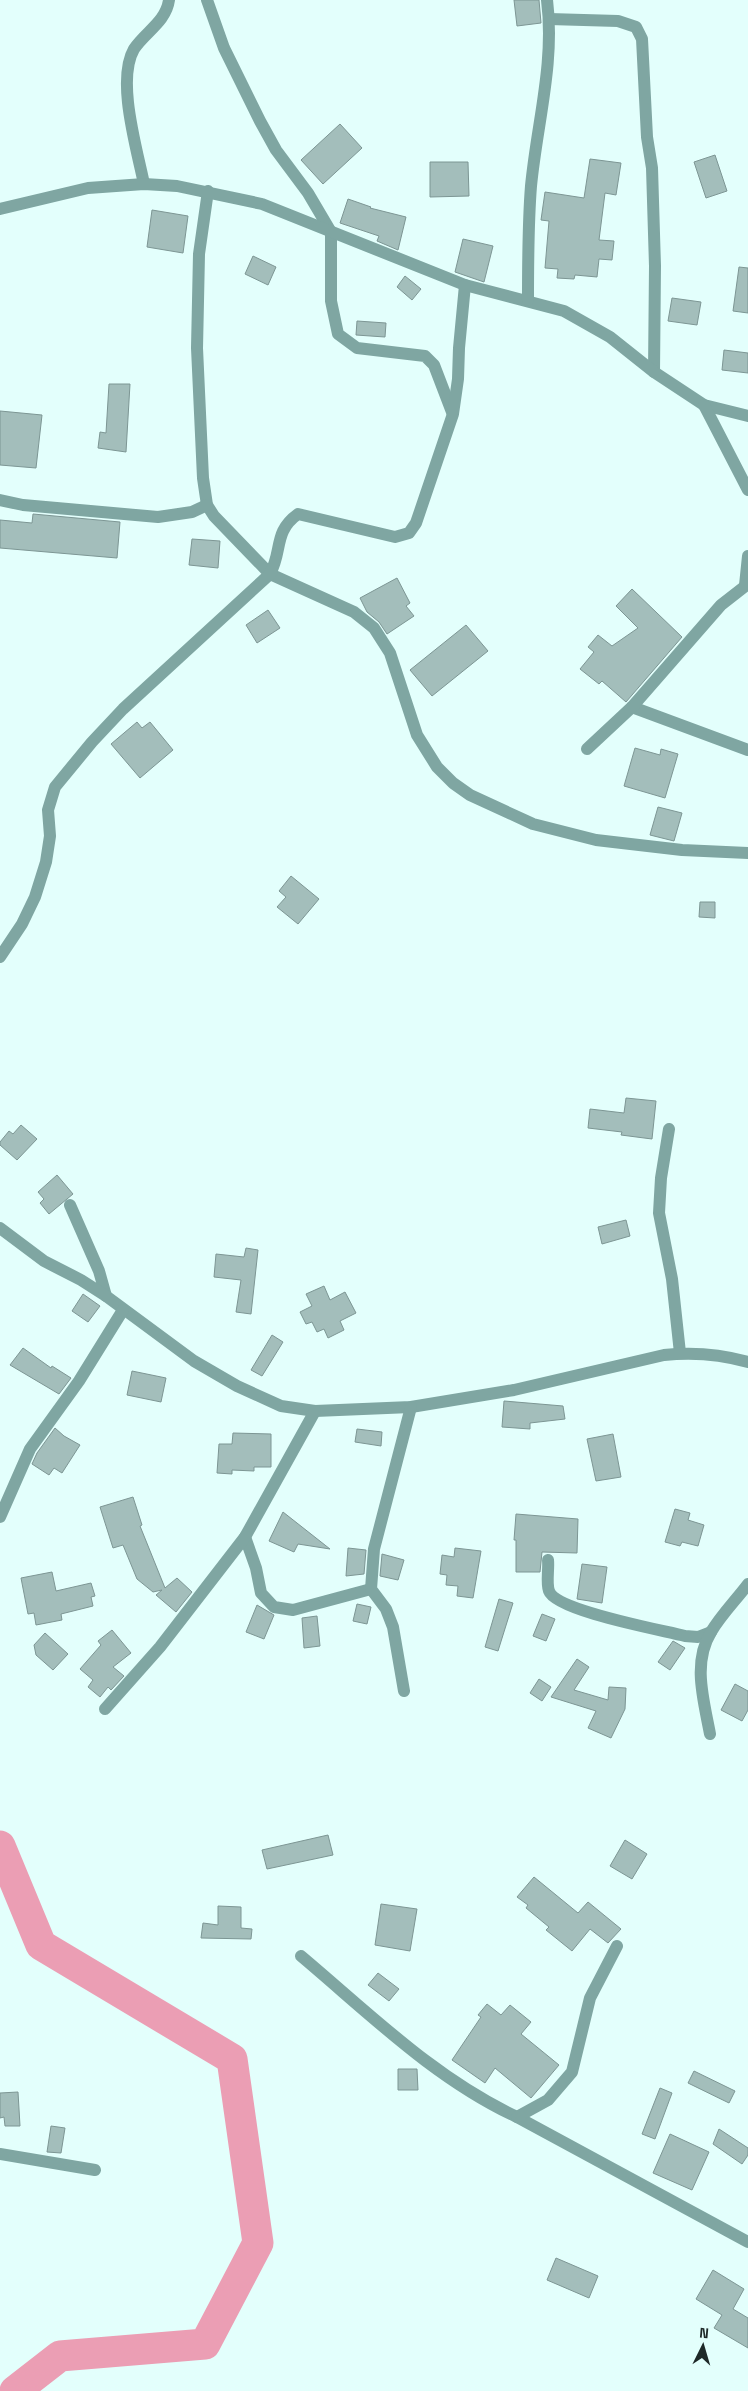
<svg xmlns="http://www.w3.org/2000/svg" width="748" height="2391" font-family="'Space Grotesk',sans-serif">
  <style>
    .lines { fill: none; stroke-linecap: round; stroke-linejoin: round }
    .river { stroke: #eb9eb4; stroke-width: 31 }
    .building { fill: #a3bebb; stroke: #7d9694 }
    .minor { stroke: #7fa6a2; stroke-width: 12 }
  </style>
  <rect width="100%" height="100%" fill="#e3fffc"/>
  <g class="lines">
    <polyline class="river" points="0,1846 41,1945 232,2059 258,2243 205,2344 60,2356 15,2391"/>
  </g>
  <g class="building">
    <polygon points="514,0 539,0 541,23 517,26"/>
    <polygon points="340,124 362,148 323,184 301,160"/>
    <polygon points="715,155 727,191 706,198 694,162"/>
    <polygon points="590,159 621,163 616,195 605,193 599,240 614,241 612,260 599,259 597,277 575,275 574,279 557,278 558,269 545,268 549,221 541,220 545,192 584,198"/>
    <polygon points="430,162 468,162 469,196 430,197"/>
    <polygon points="348,199 371,207 370,208 406,217 398,250 377,241 379,236 340,223"/>
    <polygon points="152,210 188,216 183,253 147,247"/>
    <polygon points="463,239 493,246 484,282 455,272"/>
    <polygon points="253,256 276,267 268,285 245,274"/>
    <polygon points="739,267 748,268 748,313 733,311"/>
    <polygon points="405,276 421,289 412,300 397,287"/>
    <polygon points="672,298 701,302 697,325 668,321"/>
    <polygon points="357,321 386,323 385,337 356,335"/>
    <polygon points="724,350 748,353 748,373 722,370"/>
    <polygon points="109,384 130,384 126,452 98,448 100,432 106,433"/>
    <polygon points="0,411 42,415 36,468 0,465"/>
    <polygon points="33,514 120,522 117,558 0,548 0,520 32,523"/>
    <polygon points="192,539 220,541 218,568 189,565"/>
    <polygon points="397,578 410,603 406,606 414,616 387,634 379,622 367,612 360,598"/>
    <polygon points="632,589 682,637 626,702 602,681 599,684 580,669 594,652 588,647 598,635 612,646 638,628 616,606"/>
    <polygon points="268,610 280,628 257,643 246,625"/>
    <polygon points="466,625 488,651 432,696 410,670"/>
    <polygon points="137,722 142,728 150,722 173,750 140,778 111,744"/>
    <polygon points="635,748 660,755 661,749 678,754 665,798 624,786"/>
    <polygon points="658,807 682,813 674,841 650,835"/>
    <polygon points="291,876 319,899 298,924 277,907 286,897 279,891"/>
    <polygon points="700,902 715,902 715,918 699,917"/>
    <polygon points="626,1098 656,1101 652,1139 621,1135 622,1132 588,1128 590,1109 624,1113"/>
    <polygon points="21,1125 37,1139 17,1160 0,1145 0,1142 9,1131 13,1134"/>
    <polygon points="57,1175 73,1194 49,1214 40,1203 44,1199 38,1192"/>
    <polygon points="626,1220 630,1236 602,1244 598,1227"/>
    <polygon points="246,1248 258,1250 251,1314 236,1312 241,1280 214,1277 216,1254 244,1257"/>
    <polygon points="324,1286 330,1300 345,1292 356,1313 340,1321 344,1330 328,1338 324,1329 317,1332 312,1322 306,1324 300,1312 312,1306 306,1294"/>
    <polygon points="83,1294 100,1306 88,1322 72,1311"/>
    <polygon points="272,1335 283,1342 262,1376 251,1370"/>
    <polygon points="23,1348 51,1368 52,1366 71,1378 59,1394 10,1365"/>
    <polygon points="132,1371 166,1378 161,1402 127,1395"/>
    <polygon points="504,1401 563,1406 565,1419 530,1423 530,1429 502,1427"/>
    <polygon points="55,1428 64,1436 80,1445 62,1473 54,1468 49,1475 32,1464 37,1453"/>
    <polygon points="357,1429 382,1432 381,1446 355,1442"/>
    <polygon points="233,1433 271,1434 271,1467 254,1467 254,1471 232,1470 232,1474 217,1473 219,1444 232,1444"/>
    <polygon points="613,1434 621,1477 596,1481 587,1439"/>
    <polygon points="133,1497 142,1525 140,1526 165,1588 177,1578 192,1592 176,1612 156,1595 162,1590 153,1592 137,1579 123,1545 113,1548 100,1507"/>
    <polygon points="675,1509 690,1513 688,1520 704,1525 698,1546 682,1542 680,1546 665,1542"/>
    <polygon points="283,1512 330,1549 298,1544 294,1552 269,1541"/>
    <polygon points="516,1514 578,1519 577,1553 542,1552 540,1572 516,1572 516,1540 514,1540"/>
    <polygon points="348,1548 366,1550 364,1574 346,1576"/>
    <polygon points="455,1548 481,1551 473,1598 457,1596 458,1586 446,1585 447,1575 440,1574 442,1555 454,1557"/>
    <polygon points="382,1554 404,1560 398,1580 380,1576"/>
    <polygon points="582,1564 607,1567 602,1603 577,1599"/>
    <polygon points="52,1572 56,1591 91,1583 95,1596 91,1597 93,1606 61,1614 62,1620 36,1625 34,1613 28,1614 21,1578"/>
    <polygon points="499,1599 513,1603 498,1651 485,1647"/>
    <polygon points="357,1604 371,1607 367,1624 353,1621"/>
    <polygon points="257,1605 274,1615 264,1639 246,1632"/>
    <polygon points="542,1614 555,1619 546,1641 533,1636"/>
    <polygon points="317,1616 320,1646 304,1648 302,1618"/>
    <polygon points="112,1630 131,1653 113,1667 124,1676 111,1690 108,1687 100,1697 88,1687 93,1680 80,1669 101,1645 98,1641"/>
    <polygon points="45,1633 68,1654 53,1670 36,1655 34,1645"/>
    <polygon points="673,1641 685,1648 670,1670 658,1662"/>
    <polygon points="577,1659 589,1667 574,1690 608,1700 609,1687 626,1688 625,1709 611,1738 588,1728 596,1711 551,1697"/>
    <polygon points="539,1679 551,1687 542,1701 530,1693"/>
    <polygon points="735,1684 748,1691 748,1710 742,1721 721,1710"/>
    <polygon points="328,1835 333,1855 267,1869 262,1850"/>
    <polygon points="625,1840 647,1854 632,1879 610,1866"/>
    <polygon points="534,1877 578,1913 588,1902 621,1929 608,1943 590,1929 572,1951 546,1930 549,1927 526,1908 528,1905 517,1897"/>
    <polygon points="381,1904 417,1909 410,1951 375,1945"/>
    <polygon points="218,1906 241,1907 241,1928 252,1929 251,1939 201,1938 203,1923 218,1925"/>
    <polygon points="378,1973 399,1989 389,2001 368,1985"/>
    <polygon points="487,2004 501,2015 510,2005 531,2022 521,2034 559,2065 531,2098 495,2068 485,2083 452,2060 481,2017 478,2015"/>
    <polygon points="398,2069 417,2069 418,2090 398,2090"/>
    <polygon points="694,2071 735,2091 729,2103 688,2083"/>
    <polygon points="660,2088 672,2093 655,2139 642,2134"/>
    <polygon points="18,2092 20,2126 5,2126 4,2117 0,2118 0,2093"/>
    <polygon points="51,2126 65,2128 61,2153 47,2152"/>
    <polygon points="719,2129 748,2148 748,2155 742,2164 713,2144"/>
    <polygon points="670,2134 709,2152 692,2190 653,2173"/>
    <polygon points="556,2258 598,2276 589,2298 547,2280"/>
    <polygon points="713,2270 744,2289 733,2309 748,2318 748,2348 714,2328 722,2315 696,2299"/>
  </g>
  <g class="lines">
    <g class="minor">
      <polyline points="207,0 224,48 260,121 276,150 308,193 331,232 331,301 338,334 357,348 425,356 434,365 452,412"/>
      <polyline points="549,19 618,21 636,27 642,39 647,137 652,168 655,266 654,372"/>
      <path d="M144,184C137,149 116,80 134,49C145,32 166,22 169,0"/>
      <polyline points="208,191 199,254 197,348 203,478 207,505 214,516 270,574 354,612 374,628 390,653 417,735 437,767 453,783 470,795 533,824 596,840 682,850 748,853"/>
      <polyline points="0,209 88,188 144,184 177,186 262,204 465,285 564,311 610,337 654,372 704,405 748,416"/>
      <path d="M528,300C528,262 528,224 531,186C537,123 555,63 547,0"/>
      <polyline points="704,405 748,490"/>
      <polyline points="0,500 23,505 158,517 192,512 207,505"/>
      <polyline points="745,585 748,556"/>
      <polyline points="632,707 748,750"/>
      <polyline points="587,749 632,707 721,605 748,584"/>
      <path d="M0,957L22,924L35,897L46,862L50,836L48,810L55,787L92,742L123,709L270,574C283,550 273,532 298,514L395,537L409,533L416,523L453,414L458,379L459,348L465,285"/>
      <polyline points="669,1129 661,1178 659,1213 672,1279 680,1353"/>
      <polyline points="70,1205 99,1271 106,1296"/>
      <path d="M0,1228L44,1261L81,1280L106,1296L194,1361L237,1386L281,1406L315,1411L411,1407L514,1390L664,1355C692,1352 720,1354 748,1362"/>
      <polyline points="0,1517 30,1449 79,1381 123,1310"/>
      <polyline points="245,1537 256,1568 261,1593 274,1607 293,1610 371,1589"/>
      <path d="M548,1560C549,1569 546,1583 549,1591C556,1611 662,1630 685,1636L698,1637L711,1632"/>
      <polyline points="404,1691 393,1627 386,1609 371,1589 374,1549 411,1407"/>
      <polyline points="105,1709 160,1647 245,1537 315,1411"/>
      <path d="M710,1734C704,1701 692,1663 711,1632C721,1615 736,1600 748,1584"/>
      <path d="M301,1956C370,2014 435,2079 517,2117L748,2242"/>
      <polyline points="517,2117 548,2100 572,2072 590,1998 617,1946"/>
      <polyline points="0,2154 95,2170"/>
    </g>
  </g>
  <g transform="translate(703 2346) rotate(5)" stroke="#e3fffc" stroke-width="4" paint-order="stroke">
  <path d="M0-4L9 19L0 12L-9 19Z" fill="#1e2928"/>
  <text y="-8" font-size="14" font-weight="bold" text-anchor="middle" fill="#1e2928">N</text>
  </g>
</svg>
